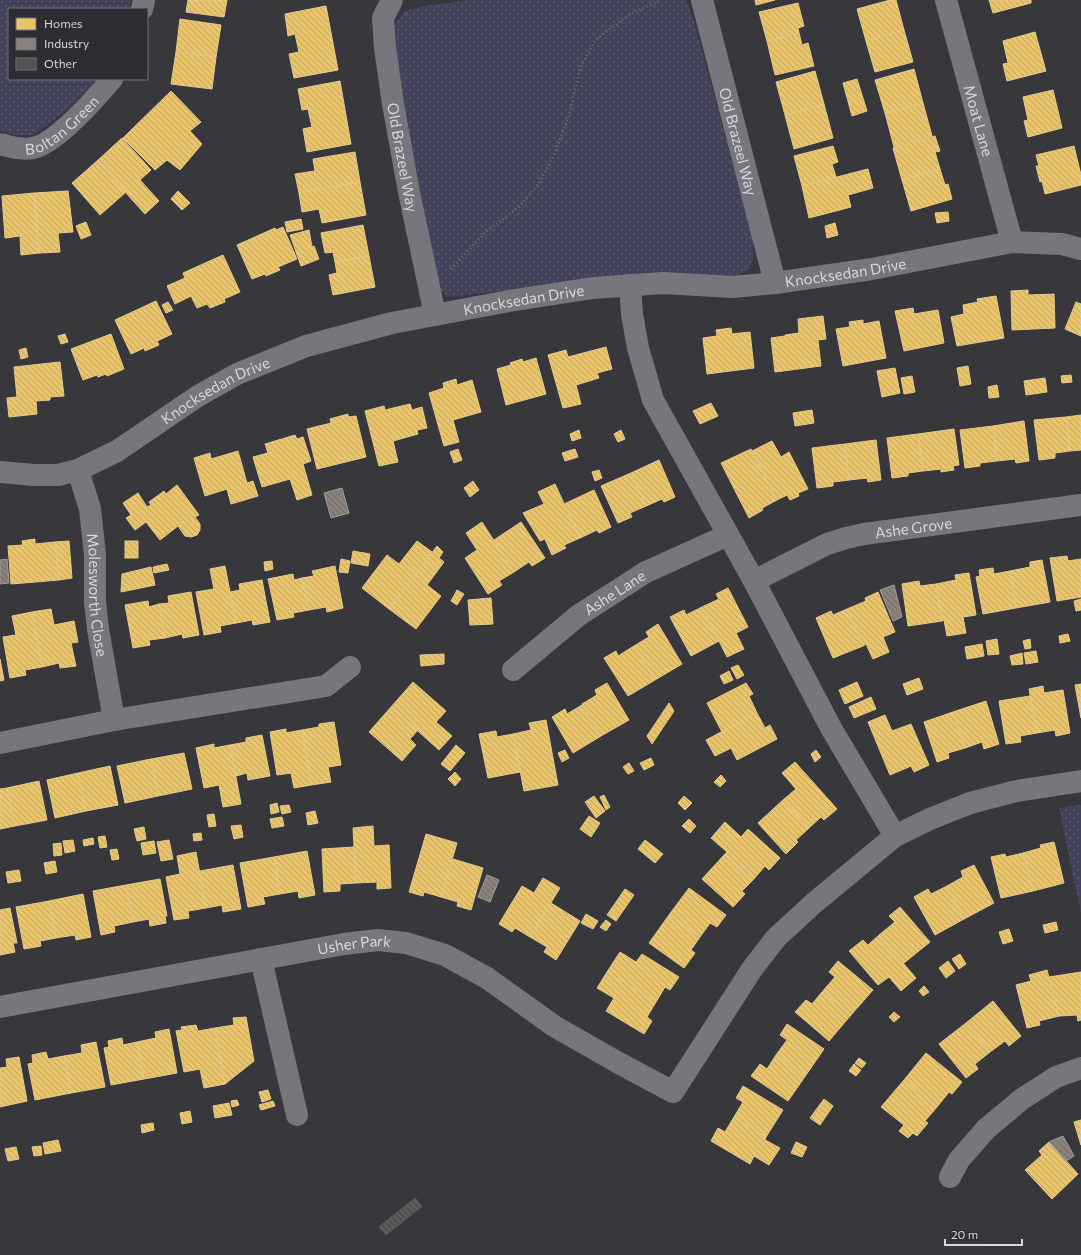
<svg xmlns="http://www.w3.org/2000/svg" width="1081" height="1255" font-family="Commissioner,sans-serif">
  <style>
    .grass { fill: url(#grass-dots) }
    .homes { fill: url(#homes-back-hatch); stroke: #e4ca8c }
    .industry { fill: url(#industry-back-hatch); stroke: #a19b98 }
    .building { fill: url(#building-back-hatch); stroke: #5d5e60 }
    .lines { fill: none; stroke-linecap: round; stroke-linejoin: round }
    .path { stroke: #6f6f73; stroke-width: 2.5; stroke-dasharray: 1 3; stroke-linecap: butt }
    .minor { stroke: #76767c; stroke-width: 22 }
    .labels { text-anchor: middle; dominant-baseline: central; stroke-width: 4; stroke-linejoin: round; paint-order: stroke }
    .street-label { font-size: 15px; fill: #d8d8db; stroke: #2d2d33 }
  </style>
  <defs>
    <pattern id="grass-dots" width="8" height="8" patternUnits="userSpaceOnUse"><rect width="8" height="8" fill="#42435a"/><path d="M2 2h.1M6 6h.1" fill="none" stroke="#5d5d71" stroke-width="1.8" stroke-linecap="round"/></pattern>
    <pattern id="homes-back-hatch" width="6" height="6" patternUnits="userSpaceOnUse"><rect width="6" height="6" fill="#e9c46a"/><path d="M-1 5l2 2M0 0l6 6M5-1l2 2" fill="none" stroke="#bfa360"/></pattern>
    <pattern id="industry-back-hatch" width="6" height="6" patternUnits="userSpaceOnUse"><rect width="6" height="6" fill="#8a817c"/><path d="M-1 5l2 2M0 0l6 6M5-1l2 2" fill="none" stroke="#706b68"/></pattern>
    <pattern id="building-back-hatch" width="6" height="6" patternUnits="userSpaceOnUse"><rect width="6" height="6" fill="#525353"/><path d="M-1 5l2 2M0 0l6 6M5-1l2 2" fill="none" stroke="#6a6b6b"/></pattern>
  </defs>
  <rect width="100%" height="100%" fill="#38383c"/>
  <g class="grass">
    <polygon points="0,0 130,0 129,9 9,9 9,79 97,79 70,107 34,135 16,135 3,132 0,129"/>
    <polygon points="471,0 686,0 693,18 753,239 753,259 749,269 735,277 598,279 449,297 440,290 392,45 395,23 406,11 425,6"/>
    <polygon points="1081,805 1081,913 1059,808"/>
  </g>
  <g class="homes">
    <polygon points="188,0 227,0 224,17 186,12"/>
    <polygon points="755,0 775,0 756,5"/>
    <polygon points="890,0 896,0 904,30 866,41 857,9"/>
    <polygon points="989,0 1031,0 1031,3 993,13"/>
    <polygon points="798,3 804,26 798,28 799,33 767,41 759,12"/>
    <polygon points="326,6 338,70 294,78 289,54 299,52 295,34 288,36 285,14"/>
    <polygon points="180,19 221,25 216,57 176,52"/>
    <polygon points="904,30 913,62 875,72 866,41"/>
    <polygon points="1035,32 1046,71 1007,81 1003,64 1008,63 1003,41"/>
    <polygon points="799,33 802,45 808,43 814,66 775,75 767,41"/>
    <polygon points="176,52 216,57 212,89 171,84"/>
    <polygon points="914,69 923,103 885,113 875,80"/>
    <polygon points="815,71 824,104 785,115 776,82"/>
    <polygon points="857,79 867,111 852,116 843,83"/>
    <polygon points="340,81 351,144 307,152 303,129 312,127 308,109 302,110 298,89"/>
    <polygon points="1053,90 1062,128 1028,137 1024,121 1028,120 1023,97"/>
    <polygon points="171,91 201,122 190,131 202,144 180,170 167,160 155,170 123,138"/>
    <polygon points="923,103 932,136 894,147 885,113"/>
    <polygon points="824,104 833,138 794,149 785,115"/>
    <polygon points="935,136 940,151 935,152 940,169 902,180 893,148"/>
    <polygon points="122,138 151,170 140,180 159,201 145,214 97,161"/>
    <polygon points="833,146 838,162 832,164 836,177 802,186 794,156"/>
    <polygon points="1074,146 1081,175 1081,185 1045,194 1042,181 1040,182 1036,166 1039,166 1036,155"/>
    <polygon points="355,152 360,182 299,193 295,174 315,171 313,159"/>
    <polygon points="97,161 126,192 100,215 72,183"/>
    <polygon points="868,169 873,188 848,195 851,207 809,218 802,186"/>
    <polygon points="940,169 945,185 948,184 952,199 911,211 902,180"/>
    <polygon points="360,182 366,215 322,223 319,209 302,212 299,193"/>
    <polygon points="68,191 73,232 58,233 60,252 39,253 34,193"/>
    <polygon points="178,191 190,203 182,210 171,199"/>
    <polygon points="34,193 39,253 21,255 20,236 5,238 2,196"/>
    <polygon points="948,212 949,221 937,223 935,213"/>
    <polygon points="301,219 303,229 287,232 285,222"/>
    <polygon points="86,222 91,235 81,239 76,226"/>
    <polygon points="835,223 838,235 827,238 825,226"/>
    <polygon points="363,225 369,256 335,262 333,252 325,253 321,233"/>
    <polygon points="283,227 297,259 278,267 280,270 266,276 265,274 252,279 237,245 275,228 276,230"/>
    <polygon points="309,230 312,247 314,246 319,259 301,266 290,235"/>
    <polygon points="223,255 240,292 224,299 225,302 210,308 207,304 197,308 191,296 175,304 167,286 185,278 183,273"/>
    <polygon points="369,256 375,287 333,295 329,275 337,273 335,262"/>
    <polygon points="1028,290 1028,295 1054,294 1055,328 1012,330 1011,291"/>
    <polygon points="996,296 1004,338 957,346 951,317 964,314 963,305 978,302 977,299"/>
    <polygon points="156,301 172,334 157,341 159,345 145,351 144,348 131,354 115,320"/>
    <polygon points="168,302 173,310 166,313 162,305"/>
    <polygon points="1076,302 1081,304 1081,336 1065,329"/>
    <polygon points="913,308 914,314 938,310 944,343 904,351 895,311"/>
    <polygon points="823,316 826,339 818,340 821,366 775,372 771,338 785,336 785,335 799,333 798,319"/>
    <polygon points="863,320 863,324 879,321 886,358 843,366 836,329 850,327 849,322"/>
    <polygon points="731,328 732,334 750,332 754,368 707,374 703,338 717,336 716,330"/>
    <polygon points="65,334 68,342 61,344 58,336"/>
    <polygon points="111,334 124,369 107,376 106,374 98,377 97,375 83,380 71,349"/>
    <polygon points="606,347 612,369 597,373 599,378 576,385 581,404 563,408 548,355 566,350 568,357"/>
    <polygon points="26,348 28,357 21,359 19,350"/>
    <polygon points="536,358 546,394 506,405 497,369 511,365 510,363 522,359 523,362"/>
    <polygon points="60,362 64,396 50,397 50,400 36,401 37,414 9,417 7,398 17,397 14,367"/>
    <polygon points="968,366 971,384 960,386 957,368"/>
    <polygon points="895,368 900,393 882,397 877,371"/>
    <polygon points="1071,375 1072,382 1062,383 1061,376"/>
    <polygon points="912,376 915,392 904,394 901,378"/>
    <polygon points="1045,378 1047,392 1026,395 1024,381"/>
    <polygon points="456,379 457,385 472,380 481,412 453,420 459,442 444,446 429,393 444,388 443,383"/>
    <polygon points="997,385 999,397 989,398 988,387"/>
    <polygon points="711,403 718,416 700,424 693,411"/>
    <polygon points="410,404 412,410 422,407 427,428 417,430 418,434 393,441 398,462 379,466 365,411 384,406 385,410"/>
    <polygon points="812,410 814,423 795,426 793,413"/>
    <polygon points="348,414 348,417 356,416 366,457 317,469 307,429 331,423 330,419"/>
    <polygon points="1081,415 1081,450 1070,451 1066,417"/>
    <polygon points="1066,417 1070,451 1055,453 1055,458 1039,460 1034,420"/>
    <polygon points="1024,421 1029,461 1016,463 1015,459 997,461 993,426"/>
    <polygon points="993,426 997,461 980,463 980,466 965,468 960,430"/>
    <polygon points="954,429 959,465 953,466 954,470 941,472 941,469 923,471 918,434"/>
    <polygon points="579,430 581,438 572,441 570,434"/>
    <polygon points="621,430 625,439 618,442 614,434"/>
    <polygon points="918,434 923,471 908,473 908,476 892,478 887,438"/>
    <polygon points="295,435 297,439 303,437 311,461 303,464 312,495 297,500 290,479 262,487 253,457 268,453 265,444"/>
    <polygon points="876,440 881,480 868,482 867,478 849,480 845,444"/>
    <polygon points="772,441 781,457 789,452 808,489 798,493 799,496 790,500 787,495 777,500 752,451"/>
    <polygon points="845,444 849,480 833,482 833,486 817,488 812,448"/>
    <polygon points="458,449 462,460 454,463 450,452"/>
    <polygon points="575,449 578,457 565,461 562,453"/>
    <polygon points="751,449 777,500 762,508 763,510 749,518 721,463"/>
    <polygon points="238,451 247,483 253,481 258,496 231,504 227,489 205,496 194,458 210,453 211,459"/>
    <polygon points="659,460 675,497 664,502 662,499 646,506 631,473"/>
    <polygon points="599,470 602,478 595,481 592,472"/>
    <polygon points="631,473 646,506 630,513 632,517 618,523 601,486"/>
    <polygon points="473,481 479,490 470,497 464,488"/>
    <polygon points="555,484 580,538 564,545 566,548 552,555 545,539 540,541 523,513 544,504 538,492"/>
    <polygon points="177,485 199,515 195,517 200,524 200,530 197,535 191,537 185,536 178,526 160,540 146,522 135,530 126,518 131,515 123,503 138,493 147,507 151,505 149,502 164,491 166,494"/>
    <polygon points="594,490 611,527 599,533 597,530 580,538 564,504"/>
    <polygon points="482,522 514,572 499,581 502,585 488,594 465,558 477,550 466,533"/>
    <polygon points="521,522 545,558 532,566 529,562 514,572 494,540"/>
    <polygon points="35,539 35,544 55,542 59,580 11,584 8,546 23,545 22,541"/>
    <polygon points="69,541 72,578 59,580 55,542"/>
    <rect x="125" y="541" width="13" height="17"/>
    <polygon points="417,541 432,552 389,609 362,588 387,555 399,564"/>
    <polygon points="437,546 443,552 439,558 444,562 427,585 441,596 416,629 389,609"/>
    <polygon points="353,551 370,554 368,566 351,563"/>
    <polygon points="1067,556 1068,561 1081,559 1081,597 1057,601 1050,558"/>
    <polygon points="341,559 350,561 348,573 339,572"/>
    <polygon points="1042,560 1050,602 1016,608 1010,571 1030,567 1030,562"/>
    <polygon points="272,561 273,569 265,571 264,562"/>
    <polygon points="167,564 169,570 154,573 153,567"/>
    <polygon points="225,566 236,623 220,626 221,632 204,635 196,592 214,589 210,569"/>
    <polygon points="335,566 343,608 327,612 326,607 309,610 302,578 314,576 312,571"/>
    <polygon points="151,567 155,585 121,592 122,574"/>
    <polygon points="993,568 994,574 1010,571 1016,608 983,614 976,577 980,576 979,570"/>
    <polygon points="969,573 976,615 963,617 966,633 947,636 944,620 942,621 936,584 956,580 955,575"/>
    <polygon points="293,574 294,580 302,578 309,610 293,613 294,617 277,620 268,579"/>
    <polygon points="262,580 270,622 253,625 252,620 236,623 230,592 240,590 239,584"/>
    <polygon points="919,581 920,586 936,584 942,621 908,626 902,584"/>
    <polygon points="728,588 748,627 736,633 744,649 727,657 702,607 719,599 716,594"/>
    <polygon points="457,590 464,594 457,605 451,601"/>
    <polygon points="191,592 199,635 183,638 182,634 165,638 159,604 169,603 168,596"/>
    <polygon points="878,592 895,632 883,637 889,652 873,659 866,644 863,646 847,609 866,601 865,598"/>
    <polygon points="491,598 493,624 470,625 468,600"/>
    <polygon points="1081,599 1081,610 1076,611 1074,601"/>
    <polygon points="148,601 149,607 159,604 165,638 149,640 150,645 133,648 125,605"/>
    <polygon points="702,607 719,641 691,656 670,617 684,610 686,615"/>
    <polygon points="51,609 54,625 74,621 78,642 71,643 76,666 60,668 59,663 42,667 32,612"/>
    <polygon points="847,609 863,646 833,658 816,618 831,611 833,615"/>
    <polygon points="32,612 42,667 25,670 26,675 10,678 3,637 16,635 12,616"/>
    <polygon points="658,624 682,664 655,680 634,646 649,637 646,632"/>
    <polygon points="1068,634 1070,641 1060,643 1059,636"/>
    <polygon points="997,639 999,654 988,655 986,641"/>
    <polygon points="1030,639 1031,648 1025,649 1023,641"/>
    <polygon points="982,644 984,656 967,659 965,647"/>
    <polygon points="634,646 655,680 628,696 604,658 616,651 618,656"/>
    <polygon points="1036,651 1038,662 1026,664 1024,653"/>
    <polygon points="1022,653 1023,664 1012,665 1010,656"/>
    <polygon points="444,654 444,664 421,666 420,655"/>
    <polygon points="0,659 4,680 0,681"/>
    <polygon points="738,665 744,675 737,679 731,668"/>
    <polygon points="729,671 733,680 724,684 720,676"/>
    <polygon points="919,678 923,689 907,695 903,684"/>
    <polygon points="413,682 446,711 436,722 452,736 439,750 391,707"/>
    <polygon points="857,682 863,696 845,704 839,690"/>
    <polygon points="607,683 629,720 601,736 582,704 597,695 595,690"/>
    <polygon points="746,683 753,694 749,696 757,713 722,732 707,703"/>
    <polygon points="1081,684 1081,718 1075,685"/>
    <polygon points="1043,686 1044,693 1063,690 1070,733 1056,736 1055,730 1037,733 1029,689"/>
    <polygon points="1030,696 1037,733 1020,736 1021,742 1006,744 999,701"/>
    <polygon points="871,697 876,709 854,718 849,707"/>
    <polygon points="986,701 999,744 984,749 982,742 965,748 953,712"/>
    <polygon points="669,703 674,711 652,744 647,736"/>
    <polygon points="582,705 601,736 573,753 552,717 565,709 567,714"/>
    <polygon points="391,707 418,730 410,739 416,745 402,761 369,732"/>
    <polygon points="953,712 965,748 948,753 949,758 937,762 924,722"/>
    <polygon points="757,713 765,728 770,725 777,739 737,760 731,748 715,756 706,740"/>
    <polygon points="885,715 892,731 911,724 929,765 914,772 911,766 890,775 868,722"/>
    <polygon points="546,720 558,785 524,791 513,734 531,730 529,723"/>
    <polygon points="334,722 341,765 328,767 331,782 311,785 302,730 319,727 319,724"/>
    <polygon points="286,729 286,733 302,730 311,785 294,788 291,773 277,775 270,732"/>
    <polygon points="496,731 497,737 513,734 520,772 488,778 479,734"/>
    <polygon points="262,735 270,776 248,780 247,773 236,776 230,745 246,742 246,738"/>
    <polygon points="214,744 214,748 230,745 241,804 223,807 219,785 204,788 196,748"/>
    <polygon points="456,745 465,753 450,771 441,764"/>
    <polygon points="565,750 569,758 562,762 558,753"/>
    <polygon points="816,750 821,757 815,762 811,754"/>
    <polygon points="184,753 192,789 158,796 151,759"/>
    <polygon points="651,758 654,765 644,770 640,763"/>
    <polygon points="151,759 158,796 125,803 117,766"/>
    <polygon points="795,762 837,809 824,820 821,817 809,828 783,800 796,789 782,773"/>
    <polygon points="629,763 634,771 628,774 623,767"/>
    <polygon points="110,766 118,805 86,811 78,773"/>
    <polygon points="455,772 461,779 455,786 448,779"/>
    <polygon points="78,773 86,811 55,818 47,780"/>
    <polygon points="721,775 726,781 720,787 714,782"/>
    <polygon points="39,781 47,820 15,826 7,788"/>
    <polygon points="7,788 15,826 0,829 0,789"/>
    <polygon points="604,795 610,807 606,810 600,797"/>
    <polygon points="594,796 605,811 596,818 585,802"/>
    <polygon points="684,796 692,803 685,810 678,803"/>
    <polygon points="783,800 809,828 796,840 798,842 786,854 758,823"/>
    <polygon points="277,803 279,812 271,814 270,805"/>
    <polygon points="289,805 291,812 282,814 280,806"/>
    <polygon points="315,811 318,823 308,825 306,813"/>
    <polygon points="214,814 216,826 209,827 207,815"/>
    <polygon points="589,816 600,823 591,837 580,829"/>
    <polygon points="282,817 284,826 272,828 270,819"/>
    <polygon points="689,819 696,826 690,833 682,826"/>
    <polygon points="725,822 741,837 748,829 780,858 769,870 765,866 753,880 725,854 727,852 711,838"/>
    <polygon points="241,825 243,837 234,839 231,826"/>
    <polygon points="373,826 374,846 389,845 391,888 377,889 377,882 356,883 353,828"/>
    <polygon points="144,827 146,839 137,841 134,829"/>
    <polygon points="201,833 202,840 194,841 193,834"/>
    <polygon points="426,834 457,843 441,897 424,892 423,896 409,892"/>
    <polygon points="105,836 107,847 100,848 98,837"/>
    <polygon points="93,838 94,844 84,846 83,840"/>
    <polygon points="73,840 75,851 65,853 63,841"/>
    <polygon points="169,840 173,859 161,861 157,842"/>
    <polygon points="645,840 663,854 655,863 638,849"/>
    <polygon points="154,841 156,853 143,855 141,843"/>
    <polygon points="1054,842 1064,883 1033,891 1023,853 1041,848 1040,845"/>
    <polygon points="61,843 62,855 54,856 53,844"/>
    <polygon points="354,847 356,883 340,884 340,891 324,892 322,849"/>
    <polygon points="117,849 119,859 112,860 110,850"/>
    <polygon points="307,851 315,895 299,898 298,891 280,894 274,857"/>
    <polygon points="196,852 206,908 188,911 189,918 174,920 166,877 180,874 177,856"/>
    <polygon points="1023,853 1033,891 1001,898 991,857 1005,854 1006,857"/>
    <polygon points="725,854 753,880 742,891 745,894 733,907 702,879"/>
    <polygon points="274,857 280,894 263,897 265,904 248,907 240,863"/>
    <polygon points="453,859 483,868 471,910 457,906 458,902 441,897"/>
    <polygon points="55,861 57,872 46,874 44,863"/>
    <polygon points="233,865 241,909 223,912 222,905 206,908 200,871"/>
    <polygon points="974,865 994,903 964,919 947,886 963,877 961,871"/>
    <polygon points="19,870 21,881 8,883 6,872"/>
    <polygon points="543,878 560,888 530,937 515,928 512,932 499,924 522,886 534,893"/>
    <polygon points="160,879 167,916 165,916 166,923 150,926 149,919 133,922 126,885"/>
    <polygon points="126,885 133,922 114,926 115,932 101,935 93,891"/>
    <polygon points="947,886 964,919 935,935 914,897 928,889 931,894"/>
    <polygon points="689,888 726,915 717,927 710,923 700,937 669,915"/>
    <polygon points="625,889 634,895 616,921 607,915"/>
    <polygon points="83,894 91,937 76,940 75,935 56,938 49,901"/>
    <polygon points="49,901 56,938 40,941 41,946 24,949 16,907"/>
    <polygon points="551,903 580,921 556,960 544,952 547,947 530,937"/>
    <polygon points="900,907 930,942 904,963 879,935 895,922 889,916"/>
    <polygon points="10,908 17,943 13,943 15,952 0,955 0,910"/>
    <polygon points="586,914 598,921 593,929 581,923"/>
    <polygon points="669,915 700,937 691,950 695,953 684,968 649,943"/>
    <polygon points="606,920 611,924 606,931 600,927"/>
    <polygon points="1056,922 1058,930 1045,933 1043,925"/>
    <polygon points="1009,929 1013,941 1003,944 999,932"/>
    <polygon points="879,935 916,978 901,991 889,977 878,985 849,951 863,940 868,945"/>
    <polygon points="620,952 636,962 642,954 679,977 670,990 665,987 656,1002 607,972"/>
    <polygon points="960,954 966,964 959,969 952,959"/>
    <polygon points="838,961 873,990 851,1015 822,992 835,977 829,972"/>
    <polygon points="948,961 955,971 946,978 939,968"/>
    <polygon points="1047,970 1059,1016 1039,1021 1040,1025 1027,1028 1016,985 1031,981 1029,975"/>
    <polygon points="607,972 656,1002 647,1017 652,1021 644,1034 606,1011 614,998 597,988"/>
    <polygon points="1081,972 1081,1020 1078,1021 1077,1015 1059,1016 1049,977"/>
    <polygon points="924,986 929,992 923,996 919,991"/>
    <polygon points="822,992 851,1015 829,1041 795,1012 806,1000 812,1004"/>
    <polygon points="993,1001 1021,1036 1009,1046 1005,1041 990,1052 966,1023"/>
    <polygon points="894,1012 900,1017 894,1022 889,1017"/>
    <polygon points="246,1017 254,1061 225,1084 215,1028 234,1025 233,1018"/>
    <polygon points="966,1023 990,1052 975,1064 978,1069 966,1078 939,1044"/>
    <polygon points="787,1024 824,1049 806,1075 776,1055 787,1040 780,1035"/>
    <polygon points="196,1025 198,1031 215,1028 225,1084 204,1088 200,1069 184,1072 176,1031 182,1030 181,1027"/>
    <polygon points="169,1029 177,1073 144,1079 137,1042 156,1038 155,1032"/>
    <polygon points="122,1038 123,1045 137,1042 144,1079 111,1085 104,1048 109,1047 108,1041"/>
    <polygon points="96,1042 105,1087 71,1093 64,1056 82,1053 81,1045"/>
    <polygon points="46,1052 48,1059 64,1056 71,1093 35,1100 28,1064 33,1063 32,1055"/>
    <polygon points="926,1053 962,1082 952,1094 949,1092 937,1107 904,1080"/>
    <polygon points="776,1055 806,1075 788,1101 751,1076 760,1064 767,1069"/>
    <polygon points="19,1057 27,1101 0,1107 0,1068 7,1067 6,1059"/>
    <polygon points="859,1058 866,1063 862,1068 855,1063"/>
    <polygon points="854,1064 861,1070 856,1076 849,1071"/>
    <polygon points="904,1080 937,1107 925,1121 928,1123 917,1136 913,1133 908,1138 899,1131 904,1125 881,1107"/>
    <polygon points="743,1086 783,1110 766,1137 734,1117 743,1102 736,1098"/>
    <polygon points="268,1090 271,1099 262,1102 259,1092"/>
    <polygon points="824,1099 833,1106 820,1125 810,1118"/>
    <polygon points="237,1100 239,1105 232,1107 231,1101"/>
    <polygon points="273,1101 275,1106 261,1110 259,1105"/>
    <polygon points="229,1103 232,1115 215,1118 213,1106"/>
    <polygon points="190,1111 192,1122 182,1124 180,1113"/>
    <polygon points="734,1117 766,1137 765,1140 780,1148 769,1165 754,1156 750,1164 711,1141 718,1128 725,1132"/>
    <polygon points="1081,1120 1081,1145 1074,1122"/>
    <polygon points="153,1123 154,1130 142,1133 141,1125"/>
    <polygon points="58,1140 61,1151 45,1154 43,1143"/>
    <polygon points="796,1142 807,1147 802,1157 791,1153"/>
    <polygon points="1049,1142 1078,1174 1052,1199 1025,1170 1042,1155 1039,1151"/>
    <polygon points="41,1146 42,1155 34,1156 32,1147"/>
    <polygon points="16,1147 19,1159 8,1161 5,1149"/>
  </g>
  <g class="industry">
    <polygon points="342,488 349,513 331,518 324,493"/>
    <polygon points="7,559 9,583 0,584 0,560"/>
    <polygon points="894,585 902,617 893,621 880,590"/>
    <polygon points="487,875 499,880 490,902 478,897"/>
    <polygon points="1063,1136 1074,1156 1066,1161 1049,1142"/>
  </g>
  <polygon class="building" points="415,1198 422,1206 386,1235 379,1227"/>
  <g class="lines">
    <polyline class="path" points="451,269 486,232 520,206 540,182 556,150 569,115 580,69 595,40 630,14 661,0"/>
    <g class="minor">
      <path id="s1" d="M392,0L383,18L385,48L393,104L409,192L435,315"/>
      <path id="s2" d="M702,0L775,283"/>
      <path id="s3" d="M946,0L1012,242"/>
      <polyline points="142,9 144,0"/>
      <path id="s4" d="M0,144C11,147 25,151 37,147C61,138 95,99 112,79"/>
      <polyline points="630,285 632,314 638,348 653,400 754,581 831,728 895,836"/>
      <path id="s5" d="M78,470L90,509L95,555V602L98,629L114,720"/>
      <path id="s6" d="M0,472L34,475H58L78,470L117,451L198,396L237,374L306,346L392,323L509,301L593,288L663,283L733,287L775,283L872,269L1012,242L1062,244L1081,249"/>
      <path id="s7" d="M754,581L827,544L846,538L864,534L1081,505"/>
      <path id="s8" d="M513,670L579,615L646,572L728,535"/>
      <polyline points="0,743 114,720 326,686 350,667"/>
      <polyline points="261,959 297,1115"/>
      <path id="s9" d="M0,1007L344,944L378,940L406,943L445,955L487,978L554,1026L617,1062L673,1092L752,969L776,938L814,903L895,836L930,819L970,803L1017,791L1081,781"/>
      <polyline points="950,1177 959,1160 986,1129 1022,1099 1056,1077 1081,1068"/>
    </g>
  </g>
  <g class="labels">
    <g class="street-label">
      <text stroke="none"><textPath href="#s4" startOffset="70">Boltan Green</textPath></text>
      <text stroke="none"><textPath href="#s3" startOffset="125">Moat Lane</textPath></text>
      <text stroke="none"><textPath href="#s2" startOffset="146">Old Brazeel Way</textPath></text>
      <text stroke="none"><textPath href="#s1" startOffset="161">Old Brazeel Way</textPath></text>
      <text stroke="none"><textPath href="#s6" startOffset="886">Knocksedan Drive</textPath></text>
      <text stroke="none"><textPath href="#s6" startOffset="562">Knocksedan Drive</textPath></text>
      <text stroke="none"><textPath href="#s6" startOffset="238">Knocksedan Drive</textPath></text>
      <text stroke="none"><textPath href="#s7" startOffset="170">Ashe Grove</textPath></text>
      <text stroke="none"><textPath href="#s8" startOffset="128">Ashe Lane</textPath></text>
      <text stroke="none"><textPath href="#s5" startOffset="127">Molesworth Close</textPath></text>
      <text stroke="none"><textPath href="#s9" startOffset="360">Usher Park</textPath></text>
    </g>
  </g>
  <rect x="8" y="8" width="140" height="72" fill="#2d2d33" stroke="#717176"/>
  <rect x="16" y="18" width="20" height="12" fill="#e9c46a" stroke="#717176"/>
  <text x="44" y="28" font-size="12" fill="#d8d8db">Homes</text>
  <rect x="16" y="38" width="20" height="12" fill="#8a817c" stroke="#717176"/>
  <text x="44" y="48" font-size="12" fill="#d8d8db">Industry</text>
  <rect x="16" y="58" width="20" height="12" fill="#525353" stroke="#717176"/>
  <text x="44" y="68" font-size="12" fill="#d8d8db">Other</text>
  <path d="M945 1239v6h77v-6" fill="none" stroke="#d8d8db" stroke-width="2"/>
  <text x="951" y="1239" font-size="12" fill="#d8d8db" stroke="#2d2d33" stroke-width="3" paint-order="stroke">20 m</text>
</svg>
